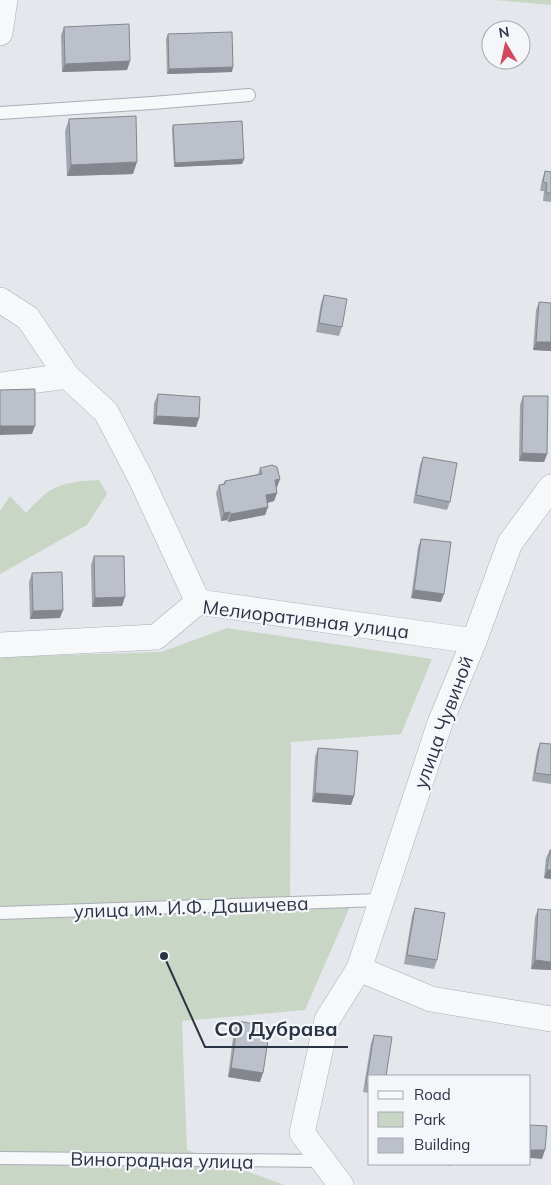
<svg xmlns="http://www.w3.org/2000/svg" width="551" height="1185" font-family="Mulish,sans-serif">
  <style>
    .green { fill: #c9d6c5 }
    .lines { fill: none; stroke-linecap: round; stroke-linejoin: round }
    .lane-casing { stroke: #a9aeb7; stroke-width: 14 }
    .street-casing { stroke: #a9aeb7; stroke-width: 26 }
    .lane { stroke: #f7f8fa; stroke-width: 12 }
    .street { stroke: #f7f8fa; stroke-width: 25 }
    .wall { fill: #a1a5ae }
    .shaded-wall { fill: #83868d }
    .building { fill: #bbc0ca; stroke: #83868d }
    .labels { text-anchor: middle; dominant-baseline: central; stroke-width: 4.5; stroke-linejoin: round; paint-order: stroke }
    .street-label { font-size: 19px; fill: #2b3445; stroke: #f4f6f9 }
    .leader { fill: none; stroke: #2b3445; stroke-width: 2 }
    .callout-dot { fill: #2b3445; stroke: #f4f6f9; stroke-width: 2 }
    .callout-label { font-size: 20px; text-anchor: middle; font-weight: bold; fill: #2b3445; stroke: #f4f6f9; stroke-width: 4.5; stroke-linejoin: round; paint-order: stroke }
  </style>
  <rect width="100%" height="100%" fill="#e4e7ec"/>
  <g class="green">
    <polygon points="495,0 551,0 551,5"/>
    <path d="M99,480L107,494L87,525L0,574V511L10,496L26,513C32,507 37,501 43,496C58,482 80,481 99,480Z"/>
    <polygon points="227,628 432,659 401,734 291,742 290,896 352,902 305,1010 182,1021 187,1150 285,1185 0,1185 0,657 161,652"/>
  </g>
  <g class="lines">
    <defs>
      <g id="lane">
        <polyline points="0,113 152,103 249,95"/>
        <polyline points="0,913 381,900"/>
        <polyline points="0,1158 323,1161"/>
      </g>
      <g id="street">
        <polyline points="0,33 5,0"/>
        <polyline points="0,300 28,318 67,376 106,412 141,479 198,602"/>
        <polyline points="0,385 67,376"/>
        <polyline points="0,645 156,637 198,602 474,641"/>
        <polyline points="359,969 431,999 551,1019"/>
        <polyline points="341,1185 302,1133 327,1020 359,969 440,723 474,641 510,543 551,487"/>
      </g>
    </defs>
    <use href="#lane" class="lane-casing"/>
    <use href="#street" class="street-casing"/>
    <use href="#lane" class="lane"/>
    <use href="#street" class="street"/>
  </g>
  <g class="wall">
    <polygon points="64,27 130,61 127,70 62,72 61,35"/>
    <polygon points="168,34 232,72 167,74 166,39"/>
    <polygon points="69,119 133,174 67,176 65,131"/>
    <polygon points="173,125 244,159 242,164 174,167 172,130"/>
    <polygon points="545,171 551,172 551,202 543,201 544,191 540,191 542,180"/>
    <polygon points="324,295 342,327 339,336 316,332 321,303"/>
    <polygon points="539,302 551,303 551,351 533,350 536,310"/>
    <polygon points="158,394 199,418 196,427 153,424 154,403"/>
    <polygon points="523,396 547,454 544,462 519,461 520,405"/>
    <polygon points="423,457 450,502 447,510 413,503 420,465"/>
    <polygon points="260,468 280,479 277,487 276,488 277,493 274,501 267,503 268,507 265,515 228,522 227,520 221,521 216,493 219,485 223,484 225,481 258,474"/>
    <polygon points="421,539 441,602 411,598 418,547"/>
    <polygon points="94,556 122,606 92,607 91,565"/>
    <polygon points="32,573 60,618 30,619 29,582"/>
    <polygon points="540,743 551,744 551,784 532,781 537,751"/>
    <polygon points="318,748 354,796 351,805 312,802 315,757"/>
    <polygon points="550,850 551,879 544,878 546,858"/>
    <polygon points="415,908 437,960 434,969 404,964 412,916"/>
    <polygon points="538,909 551,970 531,969 535,917"/>
    <polygon points="238,1021 260,1082 228,1077 234,1030"/>
    <polygon points="374,1035 370,1076 370,1093 363,1092 371,1043"/>
    <polygon points="442,1164 452,1164 451,1166"/>
  </g>
  <g class="shaded-wall">
    <polygon points="130,61 127,70 62,72 65,64"/>
    <polygon points="233,67 232,72 167,74 169,69"/>
    <polygon points="244,159 242,164 174,167 175,163"/>
    <polygon points="137,162 133,174 67,176 71,165"/>
    <polygon points="536,342 551,342 551,351 533,350"/>
    <polygon points="156,416 199,418 196,427 153,424"/>
    <polygon points="0,426 35,426 32,434 0,435"/>
    <polygon points="522,453 547,454 544,462 519,461"/>
    <polygon points="280,479 277,487 272,489 275,480"/>
    <polygon points="277,493 274,501 263,504 266,495"/>
    <polygon points="268,507 265,515 228,522 231,514"/>
    <polygon points="230,512 227,520 221,521 224,513"/>
    <polygon points="414,590 444,594 441,602 411,598"/>
    <polygon points="125,597 122,606 92,607 95,598"/>
    <polygon points="63,610 60,618 30,619 33,611"/>
    <polygon points="315,793 354,796 351,805 312,802"/>
    <polygon points="547,870 551,870 551,879 544,878"/>
    <polygon points="535,960 551,962 551,970 531,969"/>
    <polygon points="231,1068 263,1073 260,1082 228,1077"/>
    <polygon points="530,1150 545,1150 542,1159 530,1158"/>
  </g>
  <g class="building">
    <polygon points="129,24 130,61 65,64 64,27"/>
    <polygon points="232,32 233,67 169,69 168,34"/>
    <polygon points="136,116 137,162 71,165 69,119"/>
    <polygon points="242,121 244,159 175,163 173,125"/>
    <polygon points="545,171 551,172 551,193 546,193 547,183 543,182"/>
    <polygon points="324,295 347,299 342,327 319,323"/>
    <polygon points="539,302 551,303 551,342 536,342"/>
    <polygon points="35,389 35,426 0,426 0,390"/>
    <polygon points="158,394 200,397 199,418 156,416"/>
    <polygon points="523,396 548,396 547,454 522,453"/>
    <polygon points="423,457 457,463 450,502 416,495"/>
    <polygon points="272,465 277,467 280,479 275,480 277,493 266,495 268,507 231,514 230,512 224,513 219,485 225,484 225,481 262,474 260,468"/>
    <polygon points="421,539 451,542 444,594 414,590"/>
    <polygon points="94,556 124,556 125,597 95,598"/>
    <polygon points="62,572 63,610 33,611 32,573"/>
    <polygon points="540,743 551,744 551,775 535,773"/>
    <polygon points="318,748 358,751 354,796 315,793"/>
    <polygon points="550,850 551,850 551,870 547,870"/>
    <polygon points="415,908 445,913 437,960 407,955"/>
    <polygon points="538,909 551,910 551,962 535,960"/>
    <polygon points="238,1021 270,1027 263,1073 231,1068"/>
    <polygon points="374,1035 392,1037 386,1076 370,1076 370,1084 366,1084"/>
    <polygon points="530,1125 547,1126 545,1150 530,1150"/>
  </g>
  <g class="labels">
    <g class="street-label">
      <text transform="translate(306 619) rotate(7)">Мелиоративная улица</text>
      <text transform="translate(443 722) rotate(-70)">улица Чувиной</text>
      <text transform="translate(191 907) rotate(-2)">улица им. И.Ф. Дашичева</text>
      <text transform="translate(162 1160) rotate(1)">Виноградная улица</text>
    </g>
  </g>
  <path class="leader" d="M164 956L205 1047H348"/>
  <circle class="callout-dot" cx="164" cy="956" r="5"/>
  <g class="callout-label">
    <text x="276" y="1036">СО Дубрава</text>
  </g>
  <rect x="368" y="1075" width="162" height="90" fill="#f4f6f9" stroke="#a4a8b1"/>
  <rect x="378" y="1091" width="25" height="8" fill="#f7f8fa" stroke="#a4a8b1"/>
  <text x="414" y="1100" font-size="15" fill="#2b3445">Road</text>
  <rect x="378" y="1112" width="25" height="15" fill="#c9d6c5" stroke="#a4a8b1"/>
  <text x="414" y="1125" font-size="15" fill="#2b3445">Park</text>
  <rect x="378" y="1138" width="25" height="15" fill="#bbc0ca" stroke="#a4a8b1"/>
  <text x="414" y="1150" font-size="15" fill="#2b3445">Building</text>
  <g transform="translate(506 45) rotate(351)"><circle r="24" fill="#f4f6f9" stroke="#a4a8b1"/>
  <path d="M0-4L9 19L0 12L-9 19Z" fill="#d1495b"/>
  <text y="-8" font-size="14" font-weight="bold" text-anchor="middle" fill="#2b3445">N</text>
  </g>
</svg>
